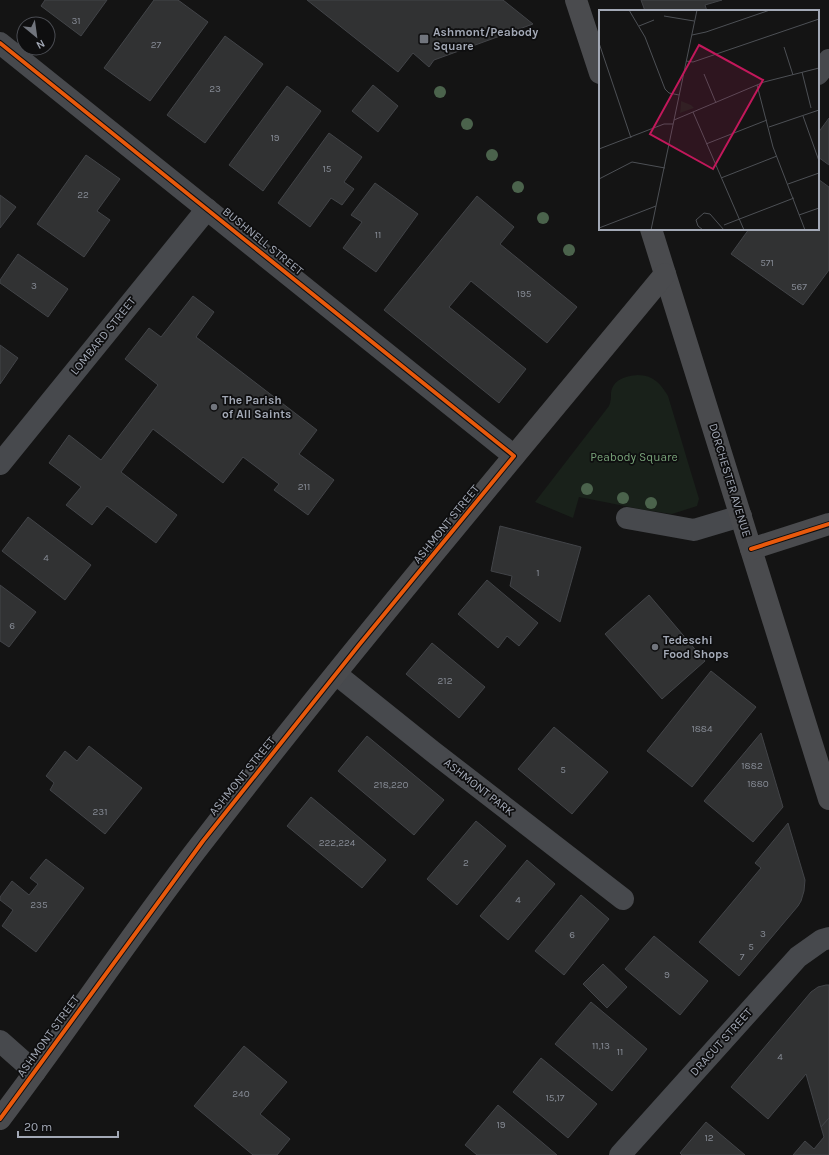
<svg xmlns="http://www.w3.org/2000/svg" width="829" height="1155" font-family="Karla,sans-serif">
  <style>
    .green { fill: #19211a }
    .building { fill: #313233; stroke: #424448 }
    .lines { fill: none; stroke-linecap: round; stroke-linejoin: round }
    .minor { stroke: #47494d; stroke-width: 22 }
    .major { stroke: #4a4b4e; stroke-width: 22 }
    .cycleway-casing { stroke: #0e0e0f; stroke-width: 6 }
    .cycleway { stroke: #e8590c; stroke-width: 4 }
    .tree { fill: #4b634c }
    .poi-dot { fill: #71757d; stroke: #0e0e0f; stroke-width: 1.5 }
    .labels { text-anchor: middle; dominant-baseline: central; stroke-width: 3.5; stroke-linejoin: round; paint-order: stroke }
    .number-label { font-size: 10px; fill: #868b95 }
    .poi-label { font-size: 12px; font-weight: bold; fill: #a3a9b6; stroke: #0e0e0f; text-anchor: start }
    .street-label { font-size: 12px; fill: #a3a9b6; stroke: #0e0e0f }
    .park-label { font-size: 12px; fill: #78a379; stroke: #0e0e0f }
    .inset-road { fill: none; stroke: #4d5055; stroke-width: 1 }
    .view { fill: #c2185b; fill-opacity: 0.15; stroke: #c2185b; stroke-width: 2 }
    .inset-edge { fill: none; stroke: #a3a9b6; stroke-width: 2 }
  </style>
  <rect width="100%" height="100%" fill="#141414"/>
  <path class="green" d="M638,375C653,375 661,384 668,396L699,499L697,506L672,514L645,510L579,497L573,518L535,502L609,406C611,401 611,398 611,393C613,379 626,376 638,375Z"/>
  <g class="building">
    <polygon points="45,0 107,0 81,36 41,6"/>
    <polygon points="154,0 178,0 208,22 150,101 104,68"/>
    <polygon points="307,0 503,0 533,24 434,60 429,67 413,53 398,72"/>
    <polygon points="641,0 722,0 705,5 707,11 645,11"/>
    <polygon points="225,36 263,64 205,143 167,115"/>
    <polygon points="373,85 398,106 378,132 352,111"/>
    <polygon points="287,86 321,111 263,191 229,165"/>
    <polygon points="829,118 829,165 818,157 818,133"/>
    <polygon points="329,133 362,157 344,182 354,189 342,205 331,198 310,227 278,203"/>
    <polygon points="86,155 120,179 97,211 110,220 84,257 37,224"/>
    <polygon points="818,179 829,187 829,270 803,305 731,254 749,229 818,229"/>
    <polygon points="375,183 418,214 376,272 343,248 362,222 351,215"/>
    <polygon points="0,195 16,207 0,228"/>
    <polygon points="477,196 514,227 500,244 577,307 547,343 471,281 449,307 526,369 499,403 384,310"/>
    <polygon points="18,254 68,289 48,317 0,283 0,280"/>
    <polygon points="193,296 214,312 196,337 317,430 299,454 334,480 308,515 274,490 279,484 243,457 223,483 153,429 121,472 177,515 156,543 107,506 92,525 66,505 81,487 49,463 69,435 101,460 158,385 125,359 149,328 161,337"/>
    <polygon points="0,345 18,358 0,384"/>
    <polygon points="28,517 91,565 65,600 2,551"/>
    <polygon points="500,526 581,547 560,622 510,586 512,576 491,571"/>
    <polygon points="487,580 538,623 519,646 507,636 498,648 458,614"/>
    <polygon points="0,585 36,612 9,647 0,641"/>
    <polygon points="649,595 705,661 662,699 605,634"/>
    <polygon points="432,643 485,687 459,718 406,674"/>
    <polygon points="711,671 756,707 692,787 647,751"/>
    <polygon points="554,727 608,772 572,814 518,769"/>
    <polygon points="761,733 783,807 753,842 704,801"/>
    <polygon points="367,736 444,800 414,835 338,771"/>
    <polygon points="89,746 142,788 105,834 50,790 54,783 46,776 65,751 77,761"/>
    <polygon points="311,797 386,860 362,888 287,826"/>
    <polygon points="476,821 506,846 457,905 427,879"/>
    <polygon points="788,823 805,880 804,891 801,901 798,906 739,976 699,942 761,868 755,863"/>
    <polygon points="46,859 84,888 36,952 2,926 13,910 0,900 0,897 12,881 29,895 38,884 30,878"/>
    <polygon points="527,860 555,884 508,940 480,916"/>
    <polygon points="581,895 609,919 564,975 535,951"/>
    <polygon points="654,936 708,981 680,1015 625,969"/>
    <polygon points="603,964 627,987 607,1008 583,984"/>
    <polygon points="826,985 829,985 829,1118 821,1127 806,1074 768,1119 731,1087 811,992 818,987"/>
    <polygon points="591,1002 647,1049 612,1091 555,1044"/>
    <polygon points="244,1046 287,1082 260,1114 290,1139 277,1155 253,1155 194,1106"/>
    <polygon points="541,1058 597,1104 568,1138 513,1092"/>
    <polygon points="498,1105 557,1155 477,1155 465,1145"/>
    <polygon points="829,1118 829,1155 793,1155 805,1141 814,1149 824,1137 821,1127"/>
    <polygon points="706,1122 745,1155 682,1155 680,1153"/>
  </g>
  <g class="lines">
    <g class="minor">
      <polyline points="0,43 514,456"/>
      <polyline points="818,74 829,60"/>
      <polyline points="0,464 207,209"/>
      <polyline points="627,518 694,530 741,516"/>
      <polyline points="336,674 432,751 623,899"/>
      <polyline points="0,1041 35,1072"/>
      <polyline points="620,1155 798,957 822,940 829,938"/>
    </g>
    <g class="major">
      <polyline points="576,0 600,73"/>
      <polyline points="651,229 829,799"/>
      <polyline points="751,549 829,524"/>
      <path d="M0,1119C70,1027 133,931 204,840C353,647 510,462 665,274"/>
    </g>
    <defs>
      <g id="cycleway">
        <polyline points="0,43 514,456 359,645 203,841 0,1119"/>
        <polyline points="751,549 829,524"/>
      </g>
    </defs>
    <use href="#cycleway" class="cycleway-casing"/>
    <use href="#cycleway" class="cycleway"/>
  </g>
  <g class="tree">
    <circle cx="440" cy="92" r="6"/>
    <circle cx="467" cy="124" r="6"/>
    <circle cx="492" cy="155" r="6"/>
    <circle cx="518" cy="187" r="6"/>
    <circle cx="543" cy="218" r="6"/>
    <circle cx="569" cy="250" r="6"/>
    <circle cx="587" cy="489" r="6"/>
    <circle cx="623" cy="498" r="6"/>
    <circle cx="651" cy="503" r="6"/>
  </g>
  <g class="poi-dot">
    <rect x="419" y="34" width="10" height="10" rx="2"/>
    <circle cx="214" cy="407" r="4"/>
    <circle cx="655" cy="647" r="4"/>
  </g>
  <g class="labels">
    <g class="number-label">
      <text x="76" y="21">31</text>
      <text x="156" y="45">27</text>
      <text x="215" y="89">23</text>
      <text x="275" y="138">19</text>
      <text x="327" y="169">15</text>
      <text x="83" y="195">22</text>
      <text x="378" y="235">11</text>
      <text x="767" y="263">571</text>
      <text x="34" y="286">3</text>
      <text x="799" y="287">567</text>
      <text x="524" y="294">195</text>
      <text x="304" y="487">211</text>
      <text x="46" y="558">4</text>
      <text x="538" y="573">1</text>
      <text x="12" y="626">6</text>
      <text x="445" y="681">212</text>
      <text x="702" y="729">1884</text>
      <text x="752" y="766">1882</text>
      <text x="563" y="770">5</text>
      <text x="758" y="784">1880</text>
      <text x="391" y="785">218,220</text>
      <text x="100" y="812">231</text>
      <text x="337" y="843">222,224</text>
      <text x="466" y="863">2</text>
      <text x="518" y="900">4</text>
      <text x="39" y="905">235</text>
      <text x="763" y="934">3</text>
      <text x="572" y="935">6</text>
      <text x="751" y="947">5</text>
      <text x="742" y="957">7</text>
      <text x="667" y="975">9</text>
      <text x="601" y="1046">11,13</text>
      <text x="620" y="1052">11</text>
      <text x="780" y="1057">4</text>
      <text x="241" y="1094">240</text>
      <text x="555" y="1098">15,17</text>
      <text x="501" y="1125">19</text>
      <text x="709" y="1138">12</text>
    </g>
    <g class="poi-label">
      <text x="433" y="32">Ashmont/Peabody<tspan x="433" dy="14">Square</tspan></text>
      <text x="222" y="400">The Parish<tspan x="222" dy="14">of All Saints</tspan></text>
      <text x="663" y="640">Tedeschi<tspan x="663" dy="14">Food Shops</tspan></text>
    </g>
    <g class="street-label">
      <text transform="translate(263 241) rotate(39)">BUSHNELL STREET</text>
      <text transform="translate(103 336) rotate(-51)">LOMBARD STREET</text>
      <text transform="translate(730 480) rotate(73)">DORCHESTER AVENUE</text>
      <text transform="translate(446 524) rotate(-51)">ASHMONT STREET</text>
      <text transform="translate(242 776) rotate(-51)">ASHMONT STREET</text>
      <text transform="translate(479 787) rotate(38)">ASHMONT PARK</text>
      <text transform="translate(48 1036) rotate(-54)">ASHMONT STREET</text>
      <text transform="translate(721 1042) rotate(-48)">DRACUT STREET</text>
    </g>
    <g class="park-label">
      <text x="634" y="457">Peabody Square</text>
    </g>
  </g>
  <g transform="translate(599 10)">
    <rect width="220" height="220" fill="#141414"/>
    <path d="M82,91L92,95L95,98L81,103Z" fill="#19211a"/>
    <path class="inset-road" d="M30,0L46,27L66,79L70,83L80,85M65,6L95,11M40,16L55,10M93,25L107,22L171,0M0,33L32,128M185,37L194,65M87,51L94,52L220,9M203,62L212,98M105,64L117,93M158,75L174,137L206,220M94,102L145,220M204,106L220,151M75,110L165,72L220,58M170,117L220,100M107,134L168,110M0,139L65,114H74M122,168L178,146M0,169L33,152L66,158M189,174L220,163M200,205L220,198M125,215L195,188M0,218L57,196M52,220L98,0M104,220L99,216L97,210L105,203L111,204L125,220"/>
    <path class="view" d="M100,35L164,70L114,159L51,124Z"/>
    <rect width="220" height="220" class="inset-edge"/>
  </g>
  <g transform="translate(36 36) rotate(151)"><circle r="19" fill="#0e0e0f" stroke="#4a4c52"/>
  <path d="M0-3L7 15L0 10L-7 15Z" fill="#71757d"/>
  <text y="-6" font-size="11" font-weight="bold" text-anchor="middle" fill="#a3a9b6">N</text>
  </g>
  <path d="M18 1131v6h100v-6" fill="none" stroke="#a3a9b6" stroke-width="2"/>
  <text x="24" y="1131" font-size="12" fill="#a3a9b6" stroke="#0e0e0f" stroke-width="3" paint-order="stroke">20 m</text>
</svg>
